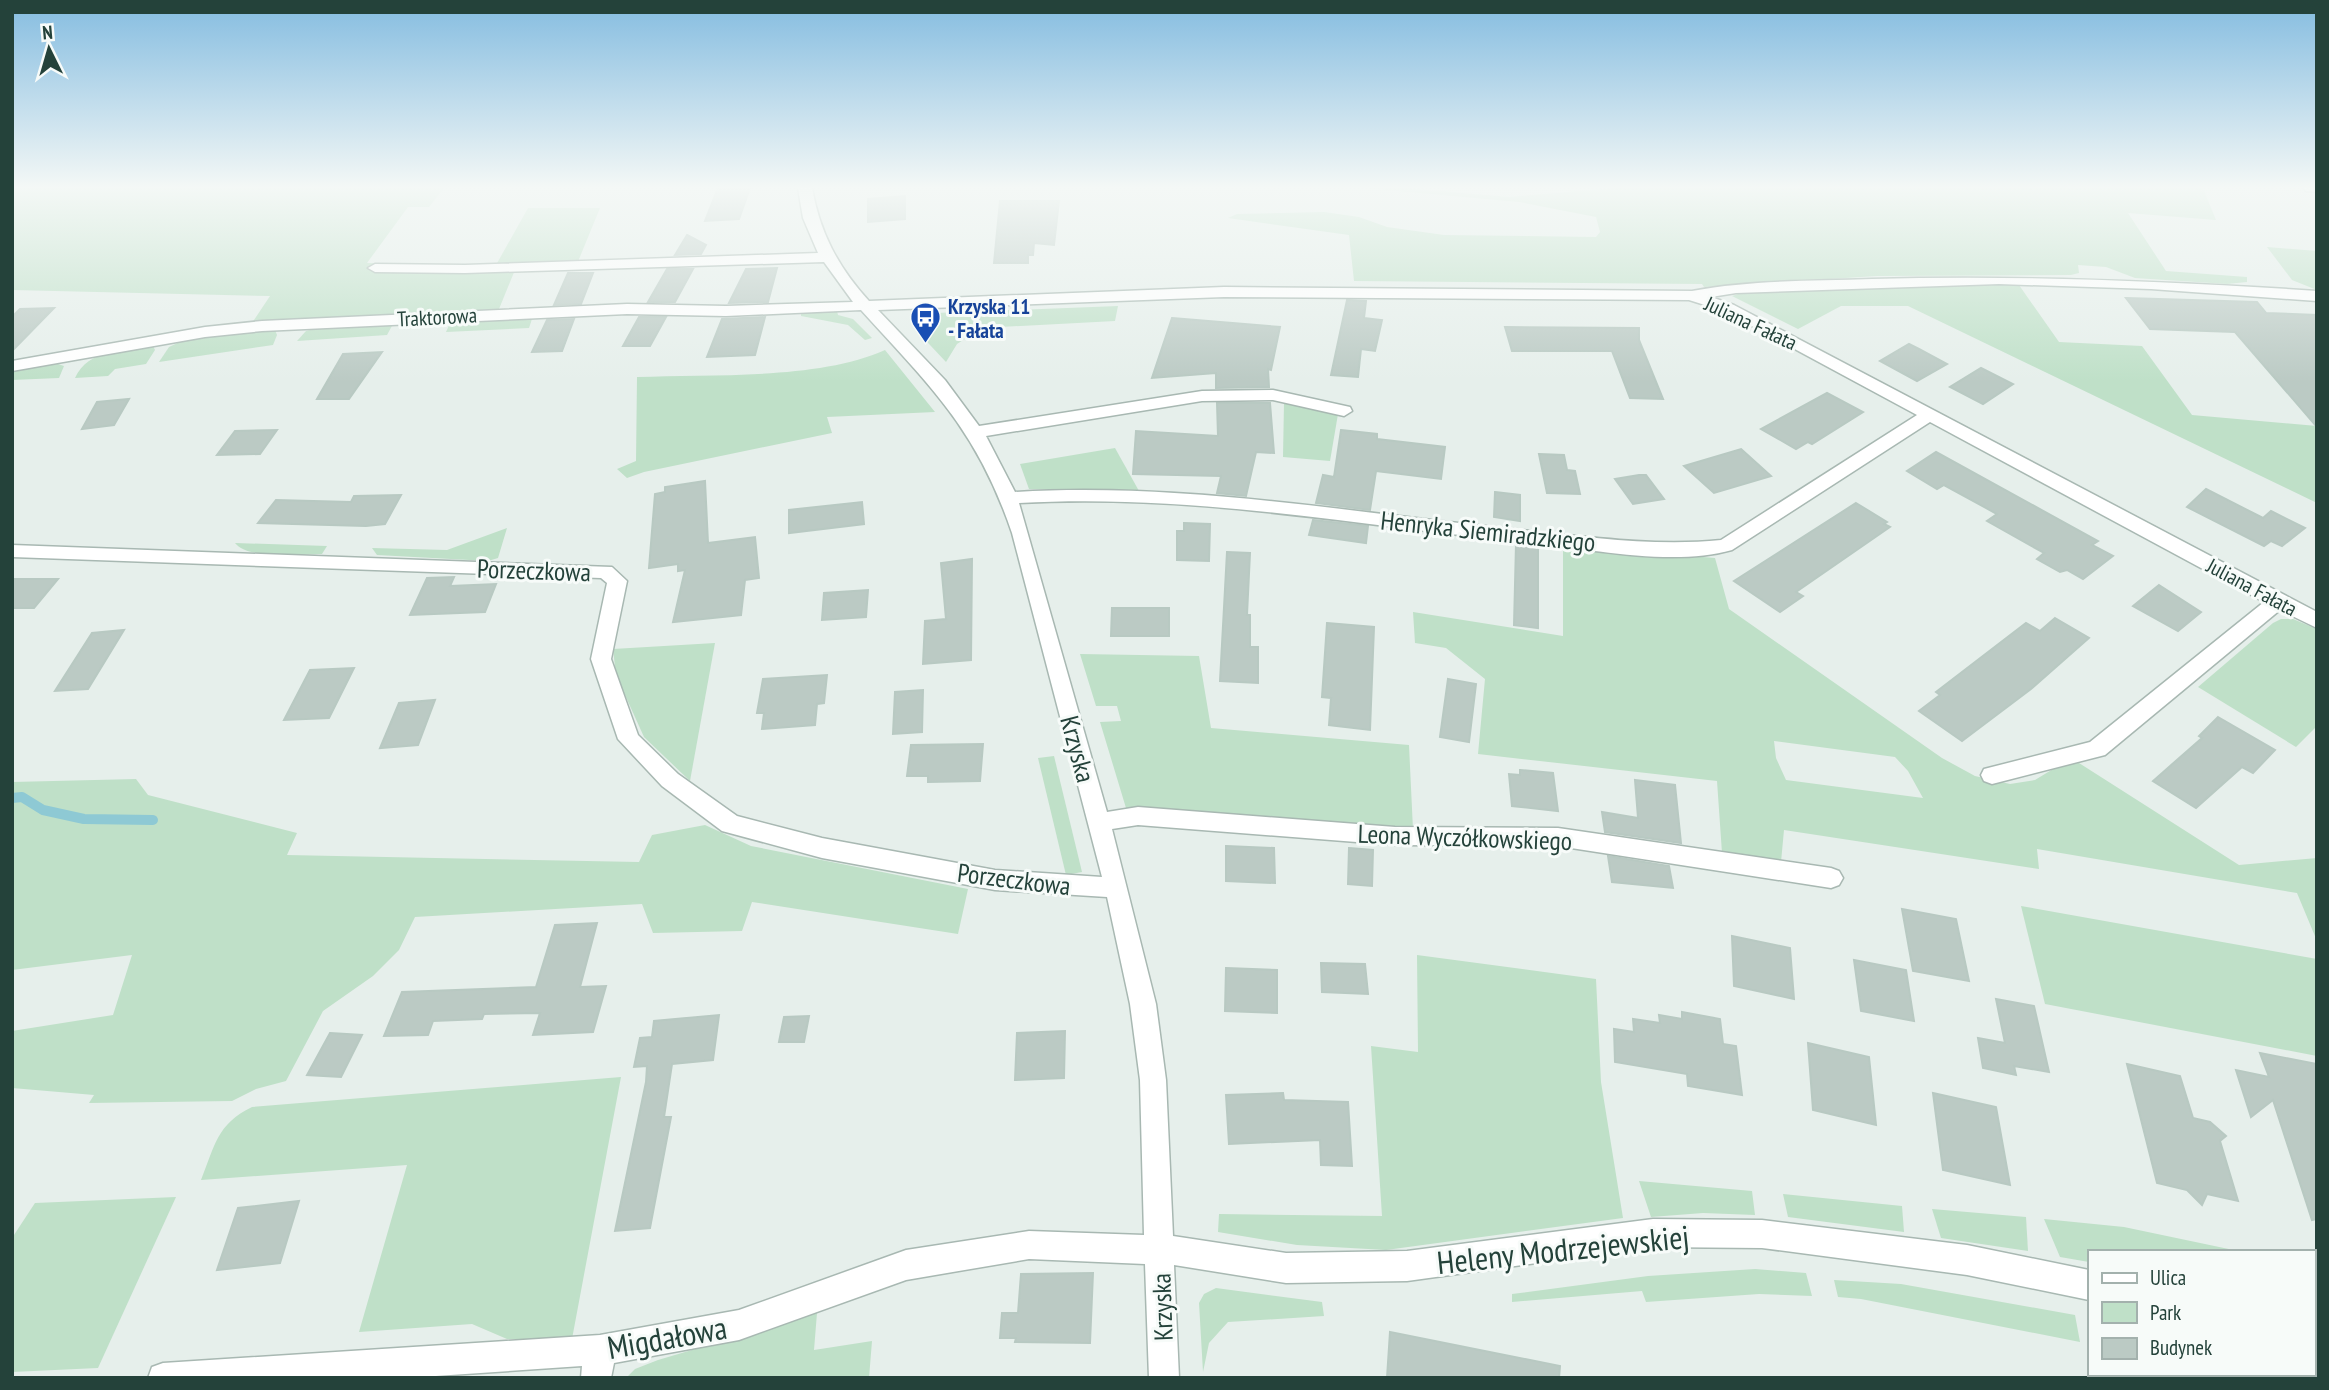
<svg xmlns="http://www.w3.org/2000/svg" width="2329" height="1390" font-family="'PT Sans Narrow',sans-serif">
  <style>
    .green { fill: #bfe0c8; fill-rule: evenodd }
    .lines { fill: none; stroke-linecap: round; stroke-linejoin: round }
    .stream { stroke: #8ec9d4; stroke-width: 10 }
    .building { fill: #bbcac4; stroke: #b8c9c2; stroke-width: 2 }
    .minor-casing { stroke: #a8b8b2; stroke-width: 3 }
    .minor { fill: #fff; fill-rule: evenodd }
    .labels { text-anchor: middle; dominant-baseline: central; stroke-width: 6; stroke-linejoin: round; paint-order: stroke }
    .far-transit-label { font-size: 21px; font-weight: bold; fill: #164399; stroke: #f7fbf9; text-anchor: start }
    .far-street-label { font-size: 21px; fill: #24423a; stroke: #f7fbf9 }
    .street-label { font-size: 26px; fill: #24423a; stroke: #f7fbf9 }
    .near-street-label { font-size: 32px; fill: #24423a; stroke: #f7fbf9 }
  </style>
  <rect width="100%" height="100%" fill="#e6efeb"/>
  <g class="green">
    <polygon points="12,188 444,188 429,207 408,207 367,263 496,265 528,208 600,208 577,264 517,265 499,309 252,323 270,296 12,290"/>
    <polygon points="1365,188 1405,188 1509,197 1614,188 2203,188 2216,220 2128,213 2166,271 2247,277 2247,282 2227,284 2135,278 2106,267 2078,265 2079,273 2071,275 1877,276 1704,287 1702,284 1354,281 1349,235 1228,218 1237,214 1324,212 1359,217 1387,227 1444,235 1596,237 1600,232 1596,217 1519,202"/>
    <polygon points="2267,247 2317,251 2317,290 2292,280"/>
    <polygon points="1976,285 2019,285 2059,342 2142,346 2192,415 2317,426 2317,503 1908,306 1841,306 1798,329 1732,296 1741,293"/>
    <polygon points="1118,306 1115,321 982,328 957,344 946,362 914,328 915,321 935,313"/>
    <polygon points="801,311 837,311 838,315 853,319 872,338 865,340 848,325 801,316"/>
    <polygon points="533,316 529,328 446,332 451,321"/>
    <polygon points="393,324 387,335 297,341 306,331 317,328"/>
    <polygon points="275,330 277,335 273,345 159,362 169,347 188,338"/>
    <path d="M153,346L155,350L146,364L115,369L108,376L75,378C88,349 125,350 153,346Z"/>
    <path d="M885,350L935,412L827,417L832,433L644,472L627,478L617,469L636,461L637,377C711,374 819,380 885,350Z"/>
    <polygon points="58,364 64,366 59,378 12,380 12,371"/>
    <polygon points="1284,403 1338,414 1330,461 1283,457"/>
    <polygon points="1115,448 1139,491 1029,489 1020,464"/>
    <polygon points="507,528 498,558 488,561 377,555 372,548 447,550"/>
    <path d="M235,543L327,546L322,554C301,554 248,560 235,543Z"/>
    <path d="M1563,545L1715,558L1729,609L1942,758L1975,776L2010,784L2035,780L2058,766L2079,763L2239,865L2317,858V941L2297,893L2037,849L2039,869L1784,830L1781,862L1722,853L1717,781L1478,754L1485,679L1446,648L1415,643L1413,612L1563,636ZM1774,741L1895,757L1908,771L1923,798L1786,780L1776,758Z"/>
    <polygon points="2281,619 2293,619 2317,629 2317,726 2296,747 2198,687 2273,623"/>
    <polygon points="715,643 690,781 644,737 616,675 613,649"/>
    <polygon points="1080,654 1199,656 1211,728 1409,745 1413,830 1126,808 1100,722 1121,721 1117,706 1096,706"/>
    <polygon points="1054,756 1082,872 1066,875 1038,758"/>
    <polygon points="136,779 148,795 297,833 287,855 639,862 652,835 705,825 751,846 968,889 958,934 752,902 742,931 653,933 642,904 415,917 399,950 373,976 323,1011 286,1081 256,1089 232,1101 89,1103 94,1095 12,1088 12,1031 113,1015 132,955 12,970 12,782"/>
    <polygon points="2021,906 2317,959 2317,1056 2045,1004"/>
    <polygon points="1417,955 1596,979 1601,1082 1623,1218 1386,1250 1297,1245 1218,1232 1219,1214 1382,1216 1371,1046 1418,1052"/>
    <path d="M621,1077L572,1339H507L472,1324L359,1332L407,1165L201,1180C215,1145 217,1124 252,1107Z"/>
    <polygon points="1639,1181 1752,1191 1755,1215 1703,1213 1651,1217"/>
    <polygon points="1783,1194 1902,1206 1904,1232 1788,1217"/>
    <polygon points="176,1197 98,1368 12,1372 12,1238 35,1203"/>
    <polygon points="1932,1209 2026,1217 2028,1251 1941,1238"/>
    <polygon points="2044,1219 2124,1227 2243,1252 2089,1252 2089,1262 2060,1257"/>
    <polygon points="1755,1269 1806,1273 1812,1296 1759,1294 1646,1302 1642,1291 1512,1302 1512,1294 1648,1276"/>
    <polygon points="1834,1280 1901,1284 2075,1315 2080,1342 1861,1299 1838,1297"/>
    <polygon points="1216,1288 1322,1302 1324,1316 1228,1322 1209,1343 1203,1372 1199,1303 1204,1294"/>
    <polygon points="817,1313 814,1350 872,1341 869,1378 626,1378 635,1369 658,1360"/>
  </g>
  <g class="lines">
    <polyline class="stream" points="12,798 22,797 43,810 84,819 153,820"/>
  </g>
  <g class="building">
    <polygon points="718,188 750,188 739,219 705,221"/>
    <polygon points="905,196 905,219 868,222 868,199"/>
    <polygon points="1000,201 1059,201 1054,245 1034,243 1033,255 1028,255 1028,263 994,263"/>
    <polygon points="687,235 706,245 701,254 675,255"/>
    <polygon points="777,268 768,302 729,303 746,269"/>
    <polygon points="667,269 693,269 675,302 648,302"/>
    <polygon points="568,273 593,273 581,304 554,305"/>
    <polygon points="2126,298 2257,302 2266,313 2317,315 2317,427 2235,332 2150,329"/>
    <polygon points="1347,300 1366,301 1364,318 1382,320 1375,351 1361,349 1358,377 1331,375"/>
    <polygon points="54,308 12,351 12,317 20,309"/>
    <polygon points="639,317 666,317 650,346 623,346"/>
    <polygon points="765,317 755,355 707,357 722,319"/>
    <polygon points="1172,318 1280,327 1271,370 1268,369 1269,387 1216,388 1216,373 1152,378"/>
    <polygon points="574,319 562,351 532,352 547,320"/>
    <polygon points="1505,327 1639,328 1639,340 1663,399 1630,398 1612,351 1512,351"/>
    <polygon points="1909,344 1919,349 1947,364 1917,381 1880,361"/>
    <polygon points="382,352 349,399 317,399 343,354"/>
    <polygon points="1981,368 2013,384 1983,404 1950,387"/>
    <polygon points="1827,393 1863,412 1812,444 1808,442 1796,449 1761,429"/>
    <polygon points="129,399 114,425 82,429 97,402"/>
    <polygon points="1217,403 1270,403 1274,453 1256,452 1246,496 1217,493 1221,476 1133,474 1136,431 1218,436"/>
    <polygon points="277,430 260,454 217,455 235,431"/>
    <polygon points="1341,430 1377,434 1377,439 1445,447 1441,479 1376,471 1370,510 1316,503 1323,475 1334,477"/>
    <polygon points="1741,449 1771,476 1714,493 1684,466"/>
    <polygon points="1936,452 2098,541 2092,545 2113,556 2083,579 2067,570 2060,572 2037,559 2044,553 1987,521 1997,514 1944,485 1937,489 1907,471"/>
    <polygon points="1539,454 1564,455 1567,470 1575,471 1580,494 1547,493"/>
    <polygon points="1639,475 1646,475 1664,499 1633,504 1615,479"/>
    <polygon points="705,481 708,543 755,537 759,578 745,580 741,615 673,622 685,570 678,571 678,564 649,568 655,494 665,492 665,487"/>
    <polygon points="2206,489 2263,518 2271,511 2305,528 2282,546 2271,541 2264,546 2187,507"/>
    <polygon points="1495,492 1520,495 1520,521 1494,517"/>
    <polygon points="401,495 385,524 366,526 258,523 276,500 351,502 354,496"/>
    <polygon points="862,502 864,524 789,533 789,510"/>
    <polygon points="1856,503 1887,522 1884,524 1890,527 1796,592 1803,596 1780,612 1734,581"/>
    <polygon points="1313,520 1368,526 1366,543 1309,535"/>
    <polygon points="1184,523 1210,524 1209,561 1177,560 1177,531 1184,531"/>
    <polygon points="1516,544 1538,546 1538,628 1514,625"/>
    <polygon points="1227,552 1250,553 1247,615 1250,615 1250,647 1258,647 1258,683 1220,681"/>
    <polygon points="972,559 971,660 923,664 925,621 946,619 941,563"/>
    <polygon points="454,577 450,586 496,584 485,612 410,615 427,578"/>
    <polygon points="12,579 58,579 34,608 12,608"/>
    <polygon points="2159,585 2201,612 2178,631 2133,606"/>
    <polygon points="868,590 866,617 822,620 824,593"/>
    <polygon points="1112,608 1169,608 1169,636 1111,636"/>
    <polygon points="2055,618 2089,638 2031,689 1962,741 1919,711 1940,695 1936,692 2026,623 2040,631"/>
    <polygon points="1327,623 1374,627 1370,730 1329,725 1331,698 1322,697"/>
    <polygon points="124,630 88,689 55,691 92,633"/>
    <polygon points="354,668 329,718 284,720 310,670"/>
    <polygon points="827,675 824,703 817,704 815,725 762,729 764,713 757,713 763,679"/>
    <polygon points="1448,679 1476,684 1469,742 1440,737"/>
    <polygon points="923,690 922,732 893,734 895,692"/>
    <polygon points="435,700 418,745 380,748 399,703"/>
    <polygon points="2218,717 2275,750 2253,773 2242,767 2196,808 2153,781 2202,738 2199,736"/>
    <polygon points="983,744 980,781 928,782 928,776 907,776 911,745"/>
    <polygon points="1520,770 1553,773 1558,811 1512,806 1509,774 1520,775"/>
    <polygon points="1635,780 1675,785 1681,843 1605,832 1602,812 1638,818"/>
    <polygon points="1226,846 1274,848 1275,883 1226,881"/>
    <polygon points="1349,848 1373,850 1372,886 1348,884"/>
    <polygon points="1608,856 1669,866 1673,888 1612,882"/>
    <polygon points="1902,909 1956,919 1969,981 1913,971"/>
    <polygon points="597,923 580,987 606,986 593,1032 533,1035 540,1013 484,1014 482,1019 433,1021 428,1035 384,1036 402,992 536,987 555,925"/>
    <polygon points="1732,936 1790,948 1794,999 1734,986"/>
    <polygon points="1854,960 1906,970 1914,1021 1861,1011"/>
    <polygon points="1321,963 1365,964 1368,994 1322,992"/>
    <polygon points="1226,968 1277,970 1277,1013 1225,1011"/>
    <polygon points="1996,999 2034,1006 2049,1072 2014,1066 2016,1075 1983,1068 1978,1038 2005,1043"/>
    <polygon points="1682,1012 1720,1019 1723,1044 1736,1046 1742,1095 1688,1086 1687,1074 1615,1062 1614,1029 1634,1032 1633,1019 1660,1023 1659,1015 1682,1019"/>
    <polygon points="719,1015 713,1060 672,1064 664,1117 671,1117 650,1228 615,1231 646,1082 647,1066 634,1067 640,1038 652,1037 654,1021"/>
    <polygon points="809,1016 804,1042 779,1042 784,1017"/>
    <polygon points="1065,1031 1064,1078 1015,1080 1017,1033"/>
    <polygon points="330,1033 362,1035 341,1077 307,1075"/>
    <polygon points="1808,1043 1869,1057 1876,1125 1813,1110"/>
    <polygon points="2260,1053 2317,1064 2317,1219 2312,1220 2273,1100 2251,1117 2236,1070 2269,1077"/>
    <polygon points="2127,1064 2180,1076 2193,1118 2210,1122 2226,1136 2220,1141 2238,1201 2207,1194 2202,1205 2187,1190 2157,1183"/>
    <polygon points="1283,1093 1284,1100 1348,1102 1352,1166 1321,1165 1320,1140 1229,1144 1226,1095"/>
    <polygon points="1933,1093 1996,1107 2010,1185 1943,1170"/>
    <polygon points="299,1201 280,1263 217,1270 238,1208"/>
    <polygon points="1093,1273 1090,1343 1015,1342 1016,1338 1000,1338 1002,1313 1018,1313 1021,1274"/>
    <polygon points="1390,1332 1560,1366 1559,1378 1387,1378"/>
  </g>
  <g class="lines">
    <defs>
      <g id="minor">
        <path d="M798,188H812C820,233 838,267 869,301L1224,287L1692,291C1751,280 1812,281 1872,279C2021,275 2168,281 2317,291V301L2151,289L1999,284L1736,293L1711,297L1734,305L2317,612V628L2280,610L2105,755L1992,784L1984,781L1981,775L1984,769L2090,742L2264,602L1930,422L1732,550C1673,567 1591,549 1531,543C1360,526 1192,493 1019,503L1107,812L1138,807L1395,827L1558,828L1831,868L1839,871L1843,878L1839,885L1831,888L1558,846L1395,845L1138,825L1112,829L1156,1004L1166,1080L1173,1236L1286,1253L1407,1251L1653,1219L1762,1220L1967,1245L2089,1270V1300L1967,1275L1762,1248L1653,1247L1407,1281L1286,1283L1174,1265L1179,1378H1149L1145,1264L1029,1259L906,1280L739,1340L614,1363L611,1378H581L582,1366L406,1378H148L152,1367L163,1363L600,1335L739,1310L906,1250L1029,1231L1144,1235L1140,1080L1130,1004L1107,897L995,890L822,858L722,831L662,786L618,739L591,659L607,583L601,578L12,557V545L612,567L627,581L611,659L638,735L678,774L737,816L822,838L995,870L1102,877L1012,533C977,430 932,388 861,310L726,316L627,314L262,331L205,337L12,371V361L205,327L262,321L627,304L726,306L853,302L824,262L465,273L375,272L368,268L375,264L465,265L818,253L803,218ZM1224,297L1689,300L1724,311L1917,415L1721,540C1652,547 1582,536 1513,529C1346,512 1183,482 1015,492L986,436L1202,401L1273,400L1344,416L1352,411L1350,407L1273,390L1202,391L979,426L945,380L878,310Z"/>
        <polygon points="2304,188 2317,188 2317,192 2306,191"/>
        <rect x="2313" y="1315" width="4" height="30"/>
      </g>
    </defs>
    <use href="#minor" class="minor-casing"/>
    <use href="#minor" class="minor"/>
  </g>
  <linearGradient id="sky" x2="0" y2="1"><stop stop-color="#84bce0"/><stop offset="0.49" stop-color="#f4f8f6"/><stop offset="1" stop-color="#f4f8f6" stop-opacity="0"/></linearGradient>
  <rect width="2329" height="382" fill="url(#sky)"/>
  <defs>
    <symbol id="bus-pin" viewBox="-11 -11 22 30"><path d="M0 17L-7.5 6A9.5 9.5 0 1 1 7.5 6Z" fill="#1a4fb4" stroke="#f7fbf9"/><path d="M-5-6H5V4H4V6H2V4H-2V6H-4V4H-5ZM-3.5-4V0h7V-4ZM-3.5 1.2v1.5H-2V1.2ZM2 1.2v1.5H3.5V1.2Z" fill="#fff"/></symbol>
  </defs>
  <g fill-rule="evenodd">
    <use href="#bus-pin" x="908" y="300" width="35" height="47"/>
  </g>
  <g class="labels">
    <g class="far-transit-label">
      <text x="948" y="306">Krzyska 11<tspan x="948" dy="24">- Fałata</tspan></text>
    </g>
    <g class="far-street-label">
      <text transform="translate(437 317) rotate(-3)">Traktorowa</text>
      <text transform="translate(1751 323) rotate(25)">Juliana Fałata</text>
      <text transform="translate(2252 587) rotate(28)">Juliana Fałata</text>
    </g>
    <g class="street-label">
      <text transform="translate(1488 531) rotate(6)">Henryka Siemiradzkiego</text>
      <text transform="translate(534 570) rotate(2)">Porzeczkowa</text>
      <text transform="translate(1078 749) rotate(75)">Krzyska</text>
      <text transform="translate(1465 837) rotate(2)">Leona Wyczółkowskiego</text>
      <text transform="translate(1014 879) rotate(7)">Porzeczkowa</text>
      <text transform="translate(1162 1307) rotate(-92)">Krzyska</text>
    </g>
    <g class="near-street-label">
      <text transform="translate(1563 1249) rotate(-6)">Heleny Modrzejewskiej</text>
      <text transform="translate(667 1337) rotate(-10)">Migdałowa</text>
    </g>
  </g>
  <rect width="2329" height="1390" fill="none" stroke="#24423a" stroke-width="28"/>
  <rect x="2088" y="1250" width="228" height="126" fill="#f7fbf9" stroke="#a3b1ad" stroke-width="2"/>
  <rect x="2102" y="1273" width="35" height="10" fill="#ffffff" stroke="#a3b1ad" stroke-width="2"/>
  <text x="2150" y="1285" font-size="21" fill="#24423a">Ulica</text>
  <rect x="2102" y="1302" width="35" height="21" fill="#bfe0c8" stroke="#a3b1ad" stroke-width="2"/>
  <text x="2150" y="1320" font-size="21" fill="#24423a">Park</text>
  <rect x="2102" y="1338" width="35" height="21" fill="#bbcac4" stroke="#a3b1ad" stroke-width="2"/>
  <text x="2150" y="1355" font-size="21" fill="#24423a">Budynek</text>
  <g transform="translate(49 49) rotate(355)" stroke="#f7fbf9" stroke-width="5" paint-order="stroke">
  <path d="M0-5L12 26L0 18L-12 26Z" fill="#24423a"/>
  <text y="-10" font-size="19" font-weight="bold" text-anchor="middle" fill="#24423a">N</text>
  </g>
</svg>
